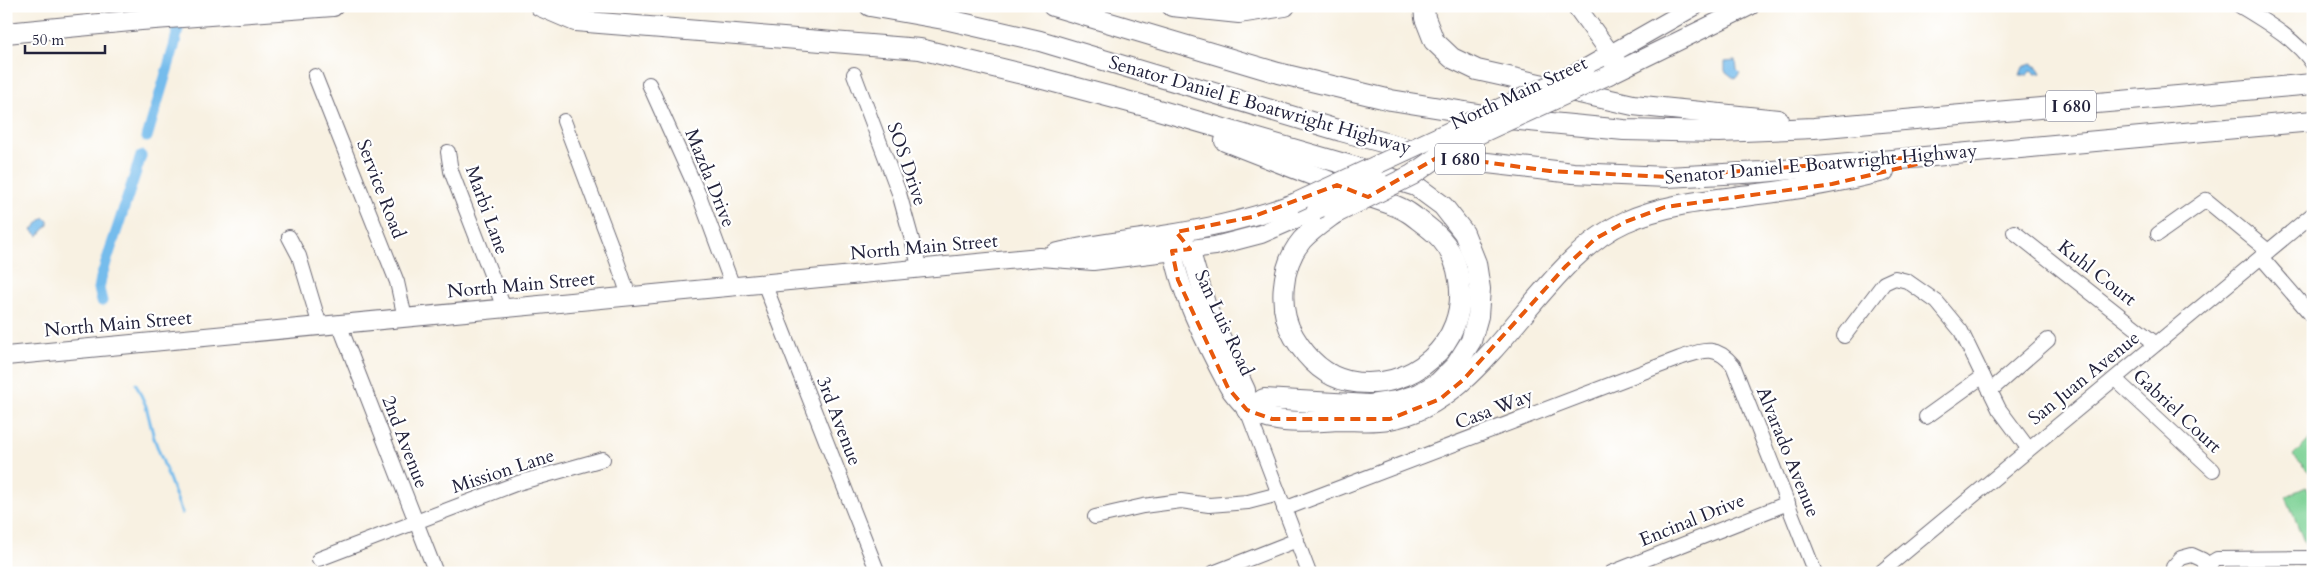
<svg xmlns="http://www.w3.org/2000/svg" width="2319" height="579" font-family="Cardo,serif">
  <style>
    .green { fill: #7cd194; stroke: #4f7a68 }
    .water { fill: #74bcec; stroke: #4b6f94 }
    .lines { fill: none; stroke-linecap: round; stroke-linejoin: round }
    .stream { stroke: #74bcec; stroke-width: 3 }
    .canal { stroke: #74bcec; stroke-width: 11 }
    .minor-casing { stroke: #6d6a75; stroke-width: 16 }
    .major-casing { stroke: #6d6a75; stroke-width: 20 }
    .highway-casing { stroke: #6d6a75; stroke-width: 22 }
    .minor { stroke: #fff; stroke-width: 14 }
    .major { stroke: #fff; stroke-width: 18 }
    .highway { stroke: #fff; stroke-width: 20 }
    .major-bridge-casing { stroke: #6d6a75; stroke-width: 20; stroke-linecap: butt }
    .highway-bridge-casing { stroke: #6d6a75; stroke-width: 22; stroke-linecap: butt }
    .major-bridge { stroke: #fff; stroke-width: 18 }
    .highway-bridge { stroke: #fff; stroke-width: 20 }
    .marked { fill: none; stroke: #e8590c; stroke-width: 4; stroke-dasharray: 10 6; stroke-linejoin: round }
    .labels { text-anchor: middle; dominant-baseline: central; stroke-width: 4.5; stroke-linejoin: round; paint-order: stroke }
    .shield { fill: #fff; stroke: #646476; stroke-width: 1 }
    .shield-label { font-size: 18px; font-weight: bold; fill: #22223b }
    .street-label { font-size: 19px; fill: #22223b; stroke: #fff }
  </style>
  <rect width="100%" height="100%" fill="#fff"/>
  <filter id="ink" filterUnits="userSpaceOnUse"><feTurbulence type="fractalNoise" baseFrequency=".02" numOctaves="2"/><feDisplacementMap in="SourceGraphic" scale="10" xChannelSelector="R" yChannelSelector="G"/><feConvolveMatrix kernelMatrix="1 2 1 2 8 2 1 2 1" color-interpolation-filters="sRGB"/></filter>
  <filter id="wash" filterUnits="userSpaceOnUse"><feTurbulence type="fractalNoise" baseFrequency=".0096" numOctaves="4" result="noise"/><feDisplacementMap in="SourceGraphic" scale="20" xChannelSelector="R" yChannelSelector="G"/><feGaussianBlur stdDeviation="1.12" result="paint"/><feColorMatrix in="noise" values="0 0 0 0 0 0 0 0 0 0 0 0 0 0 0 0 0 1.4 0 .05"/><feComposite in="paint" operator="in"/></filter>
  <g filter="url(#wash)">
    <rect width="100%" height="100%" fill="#f8f1e2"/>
    <g class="green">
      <polygon points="2313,436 2313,476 2293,456"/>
      <polygon points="2306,487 2313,502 2313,547 2307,549 2286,496"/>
    </g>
    <g class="water">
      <polygon points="1736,61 1737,70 1740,73 1735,79 1725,71 1725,62"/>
      <polygon points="2031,64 2039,68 2042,73 2036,74 2031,70 2027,75 2020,75 2023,67"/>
      <polygon points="44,217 48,221 48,225 38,236 32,230"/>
    </g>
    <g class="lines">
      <polyline class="stream" points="136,384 146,406 154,438 182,513"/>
      <g class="canal">
        <polyline points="147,137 174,47 183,6"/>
        <polyline points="102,301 99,289 101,278 141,156"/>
      </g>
    </g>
  </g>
  <g filter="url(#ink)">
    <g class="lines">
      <defs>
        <g id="minor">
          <path d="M2240,6C2266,22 2296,39 2313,64"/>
          <polyline points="854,74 899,193 920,269"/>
          <polyline points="315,76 397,282 405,318"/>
          <polyline points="649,84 699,195 733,287"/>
          <polyline points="564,121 617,261 629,296"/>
          <polyline points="448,152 451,171 504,308"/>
          <polyline points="2014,232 2156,344"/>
          <polyline points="2158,234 2206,200 2268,251"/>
          <polyline points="289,237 299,256 320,326"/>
          <polyline points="2261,257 2313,317"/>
          <polyline points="764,283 878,573"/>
          <polyline points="339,324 436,573"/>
          <polyline points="1844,336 1884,283 1895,278 1907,281 1937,302 1961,331 1999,409 2028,448"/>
          <polyline points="2115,379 2213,470"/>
          <polyline points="1990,391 2048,340"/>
          <polyline points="1247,410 1309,573"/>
          <polyline points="1926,417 1983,376"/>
          <path d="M1284,509L1680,358C1704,350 1715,344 1733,365L1815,573"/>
          <polyline points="1095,517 1143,506 1181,501 1209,505 1248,502 1279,494"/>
          <polyline points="319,559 518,483 603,459"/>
          <polyline points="2207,565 2217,559 2313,558"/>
          <polyline points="1213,573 1297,540"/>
          <polyline points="1611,573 1788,503"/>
          <polyline points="1880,573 2313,214"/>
          <polyline points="2173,573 2173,567 2181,558 2192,555 2203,560 2208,572"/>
        </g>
        <g id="major">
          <polyline points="1576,6 1618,64"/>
          <polyline points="1586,68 1695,6"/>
          <polyline points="1609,75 1750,6"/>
          <polyline points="1182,240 1190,249 1207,307 1246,390 1247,410"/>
          <path d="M1174,242C1169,272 1212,356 1228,386C1232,394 1241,402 1247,410"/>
          <path d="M1055,253C1089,244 1122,241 1157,236C1204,229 1250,219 1294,203"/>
          <polyline points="6,356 1040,257 1093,261 1215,246 1261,234 1316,210"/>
        </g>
        <g id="highway">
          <polyline points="540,6 575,21 920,49 1043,79 1141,105 1355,167 1416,186 1443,206 1464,233 1476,263 1480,289 1478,316 1471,341 1456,365 1438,383 1419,394 1397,401 1370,405 1264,399 1247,410"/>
          <polyline points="870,6 949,20 1040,41 1341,131 1408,149 1479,162 1573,173 1667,177 1762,172 2313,121"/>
          <polyline points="1053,6 1278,73 1391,100 1509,119 1624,130 1719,132 1814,128 2313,84"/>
          <polyline points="1172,6 1239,13 1285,6"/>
          <polyline points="1424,6 1425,18 1434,41 1452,58 1477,70 1633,105 1778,120"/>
          <polyline points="6,33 141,20 333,6"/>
          <path d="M1225,141C1270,159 1315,176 1359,193C1376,200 1398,204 1412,215C1421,222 1433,230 1441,239C1451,250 1457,266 1459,280C1469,343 1411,394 1348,381C1324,376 1306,357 1294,337C1277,309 1281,265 1302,240C1311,230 1323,222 1334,214"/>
          <path d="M1247,410C1255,413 1264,418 1272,419C1293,424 1318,421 1340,420C1356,420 1373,422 1389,419C1484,406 1538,261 1625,222C1667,203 1713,200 1758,194C1801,189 1842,181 1884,171"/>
        </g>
      </defs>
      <use href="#minor" class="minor-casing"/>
      <use href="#major" class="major-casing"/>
      <use href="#highway" class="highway-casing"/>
      <use href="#minor" class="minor"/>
      <use href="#major" class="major"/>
      <use href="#highway" class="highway"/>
      <defs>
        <g id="major-bridge">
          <polyline points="1439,153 1609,75"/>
          <polyline points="1294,203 1586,68"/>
          <polyline points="1316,210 1379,181"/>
        </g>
        <polyline id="highway-bridge" points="1334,214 1412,175 1452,147"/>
      </defs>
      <use href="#major-bridge" class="major-bridge-casing"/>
      <use href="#highway-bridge" class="highway-bridge-casing"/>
      <use href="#major-bridge" class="major-bridge"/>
      <use href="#highway-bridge" class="highway-bridge"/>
    </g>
  </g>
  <path class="marked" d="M1964,153L1832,184L1665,207L1625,222L1595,239L1565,267L1463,380L1440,399L1390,419H1272L1247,410L1228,388L1178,280L1172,251L1190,249L1176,232L1252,217L1337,185L1368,197L1440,156L1550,171L1667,177Z"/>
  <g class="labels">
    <g class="shield">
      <rect x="2046" y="90.5" width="50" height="31" rx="4"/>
      <rect x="1435" y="143.5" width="50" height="31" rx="4"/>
    </g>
    <g class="shield-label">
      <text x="2071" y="106">I 680</text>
      <text x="1460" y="159">I 680</text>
    </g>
    <g class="street-label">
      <text transform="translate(1519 93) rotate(-25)">North Main Street</text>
      <text transform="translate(1260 105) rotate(16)">Senator Daniel E Boatwright Highway</text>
      <text transform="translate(907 164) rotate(71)">SOS Drive</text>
      <text transform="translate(1821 164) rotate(-5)">Senator Daniel E Boatwright Highway</text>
      <text transform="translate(710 178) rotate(68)">Mazda Drive</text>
      <text transform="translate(381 189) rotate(69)">Service Road</text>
      <text transform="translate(487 210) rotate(70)">Marbi Lane</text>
      <text transform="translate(924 247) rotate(-5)">North Main Street</text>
      <text transform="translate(2097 273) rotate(38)">Kuhl Court</text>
      <text transform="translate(521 285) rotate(-5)">North Main Street</text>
      <text transform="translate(1224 323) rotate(65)">San Luis Road</text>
      <text transform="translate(118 324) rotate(-5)">North Main Street</text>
      <text transform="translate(2084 378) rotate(-39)">San Juan Avenue</text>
      <text transform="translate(1494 409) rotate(-21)">Casa Way</text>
      <text transform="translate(2177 411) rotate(43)">Gabriel Court</text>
      <text transform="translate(839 421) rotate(69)">3rd Avenue</text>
      <text transform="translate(405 442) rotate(69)">2nd Avenue</text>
      <text transform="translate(1788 452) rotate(68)">Alvarado Avenue</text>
      <text transform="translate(503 471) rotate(-18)">Mission Lane</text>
      <text transform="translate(1692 520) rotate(-22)">Encinal Drive</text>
    </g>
  </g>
  <rect width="2319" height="579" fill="none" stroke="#fff" stroke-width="25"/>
  <path d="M25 45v8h80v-8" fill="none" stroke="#22223b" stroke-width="2.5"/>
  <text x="32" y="45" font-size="15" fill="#22223b" stroke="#ffffff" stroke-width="4" paint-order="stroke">50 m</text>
</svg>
